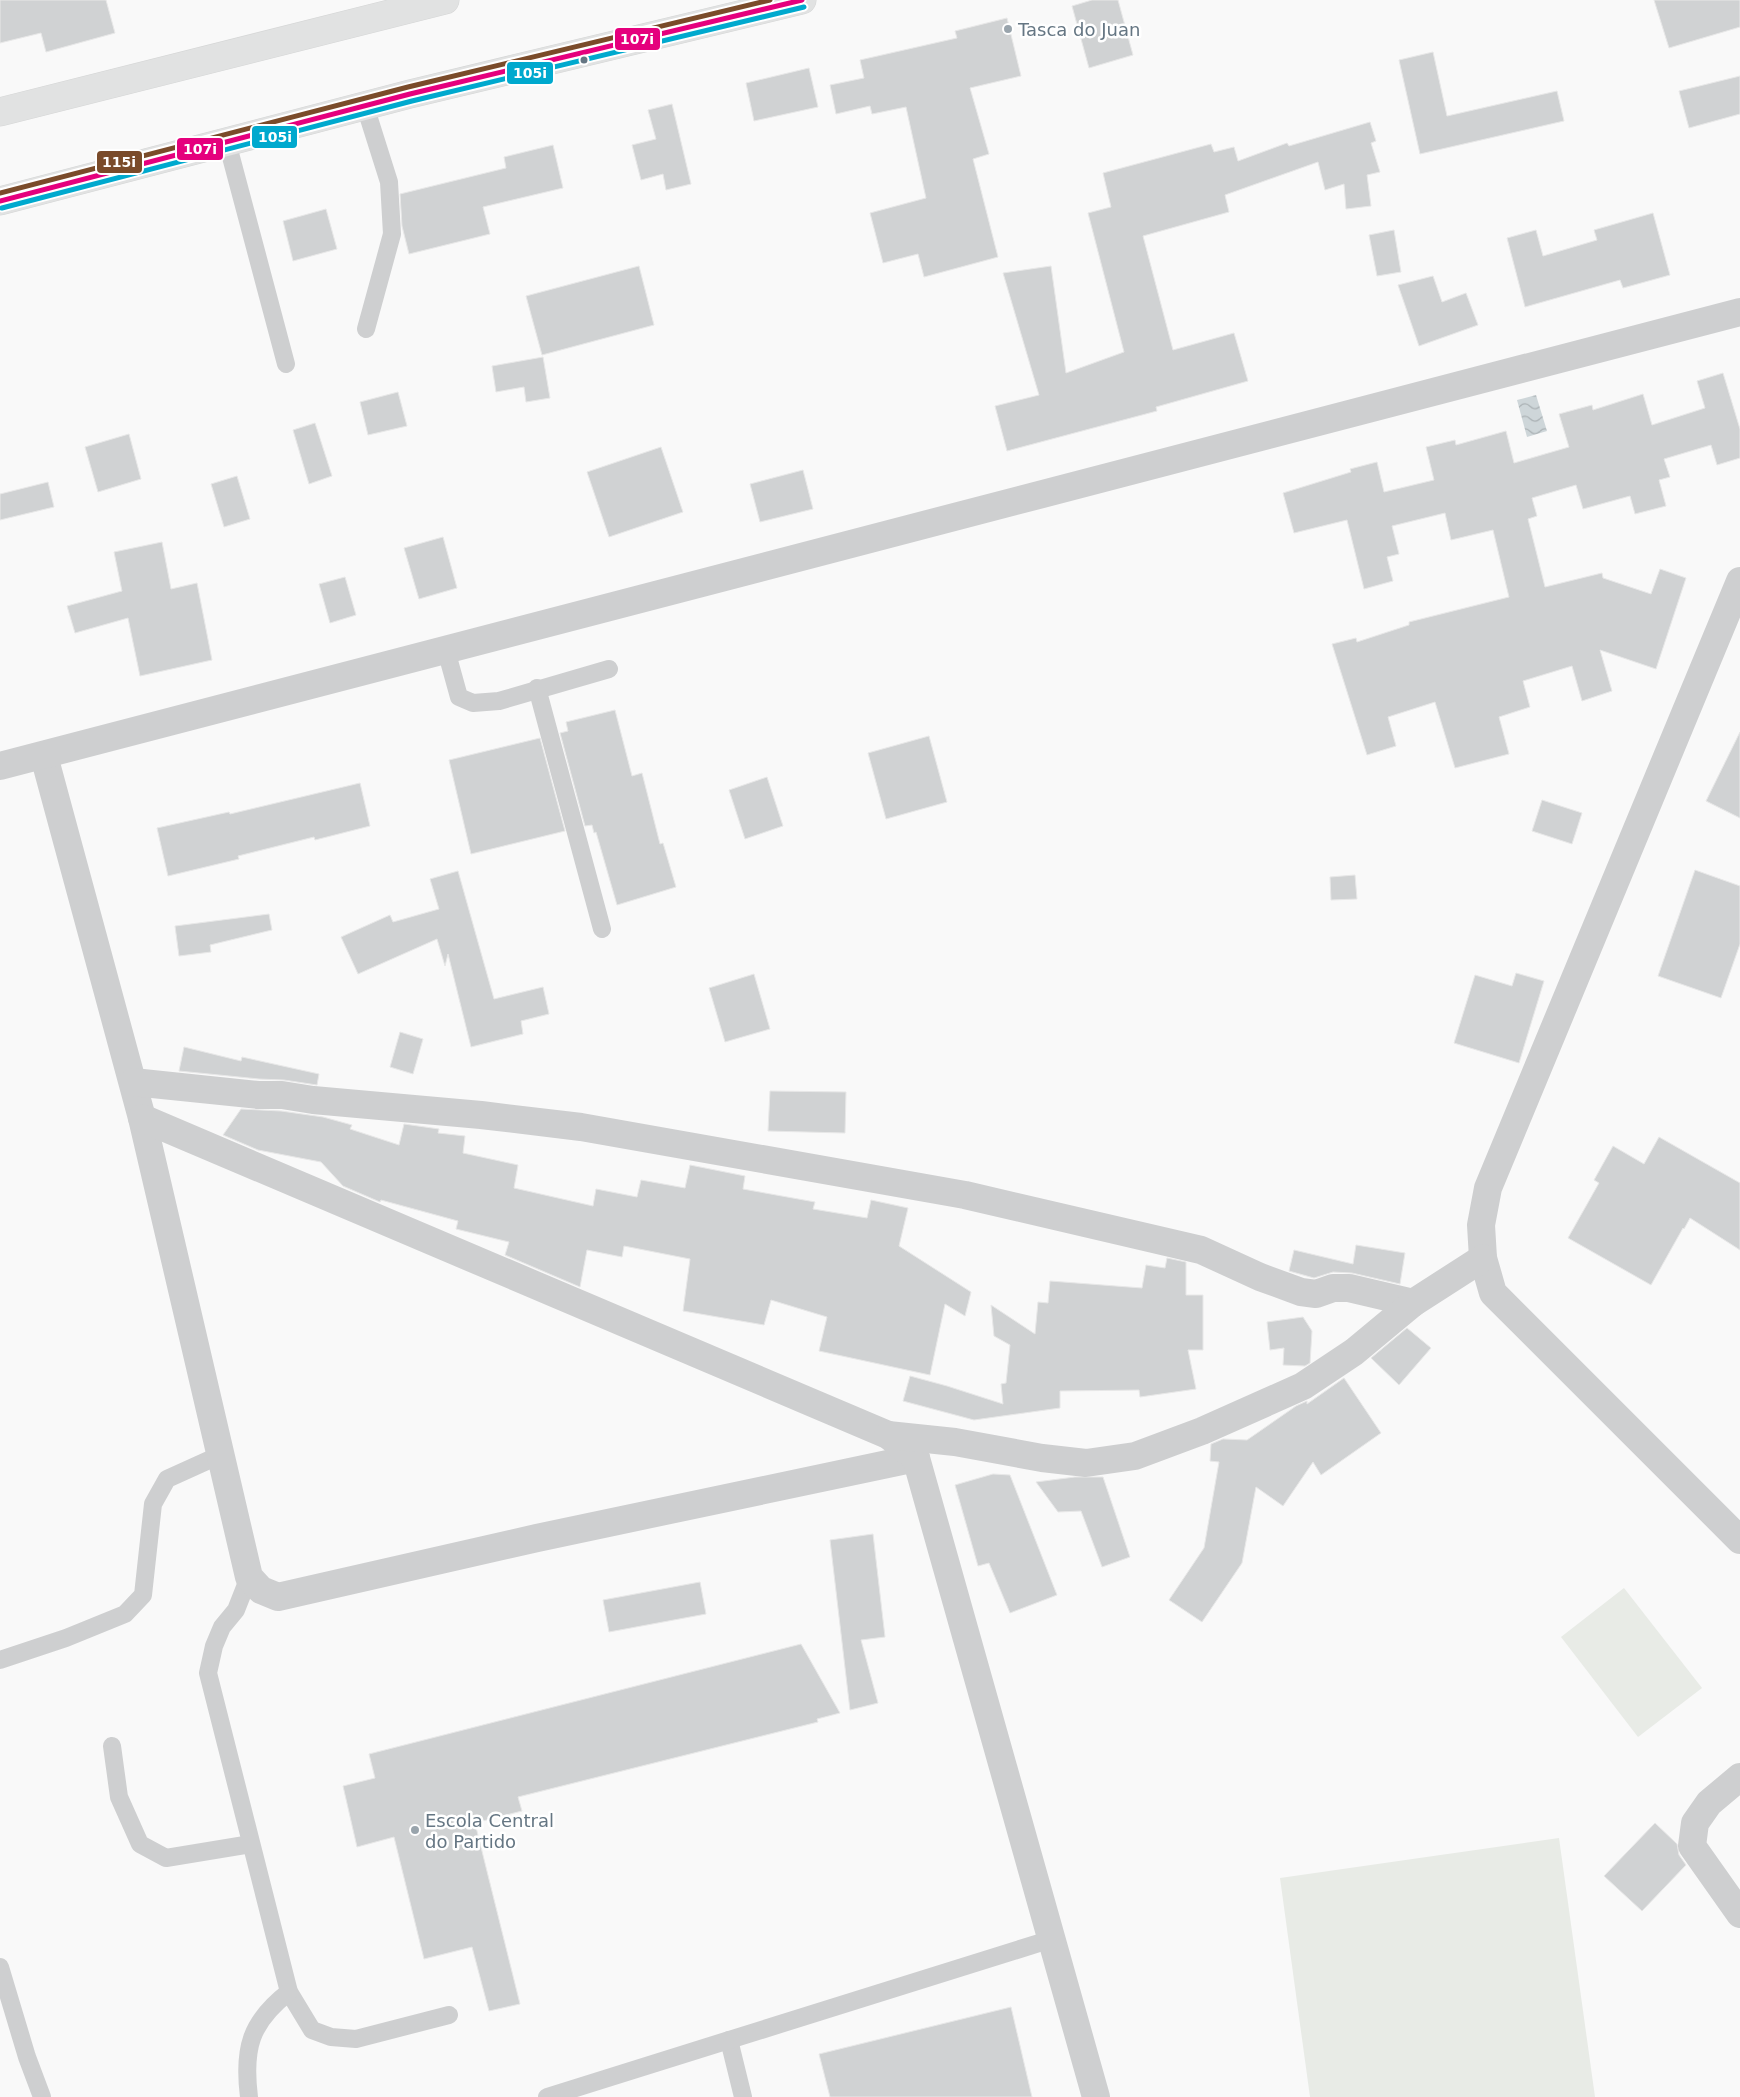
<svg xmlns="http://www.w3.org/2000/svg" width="1740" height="2097" font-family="'DejaVu Sans',sans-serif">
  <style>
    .pitch { fill: #e8ebe6 }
    .water { fill: url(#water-waves) }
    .building { fill: #d0d2d3; stroke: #e8e8e8 }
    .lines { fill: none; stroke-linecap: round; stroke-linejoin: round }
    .highway-casing { stroke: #d5d6d6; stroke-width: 29 }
    .lane { stroke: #cecfd0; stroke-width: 18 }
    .street { stroke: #cecfd0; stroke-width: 28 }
    .highway { stroke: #e1e2e2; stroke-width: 28 }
    .bus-1-casing { stroke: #fff; stroke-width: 9 }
    .bus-2-casing { stroke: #fff; stroke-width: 9 }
    .bus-3-casing { stroke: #fff; stroke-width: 9 }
    .bus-1 { stroke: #e5007d; stroke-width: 5 }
    .bus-2 { stroke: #00a9ce; stroke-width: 5 }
    .bus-3 { stroke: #7a4b2a; stroke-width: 5 }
    .poi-dot { fill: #99a4ac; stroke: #fff; stroke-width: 2 }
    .bus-dot { fill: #657683; stroke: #fff; stroke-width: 2 }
    .labels { text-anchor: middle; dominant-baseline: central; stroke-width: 5; stroke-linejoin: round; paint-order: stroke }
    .poi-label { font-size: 18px; fill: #657683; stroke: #fff; text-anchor: start }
    .line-badge { stroke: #fff; stroke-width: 2 }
    .badge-label { font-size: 14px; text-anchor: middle; font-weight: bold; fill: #fff }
  </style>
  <defs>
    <pattern id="water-waves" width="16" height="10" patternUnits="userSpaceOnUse" patternTransform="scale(1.25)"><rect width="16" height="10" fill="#ced6d9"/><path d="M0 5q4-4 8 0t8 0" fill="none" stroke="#abb2b5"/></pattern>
  </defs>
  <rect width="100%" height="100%" fill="#f9f9f9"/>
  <g class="pitch">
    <polygon points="1624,1588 1702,1688 1638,1737 1561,1637"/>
    <polygon points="1559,1838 1595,2097 1310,2097 1280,1878"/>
  </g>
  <polygon class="water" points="1536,395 1547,431 1527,437 1517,400"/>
  <g class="building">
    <polygon points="0,0 106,0 115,33 46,52 41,33 0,43"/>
    <polygon points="1092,0 1118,0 1133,55 1089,68 1072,6"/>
    <polygon points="1654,0 1740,0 1740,27 1669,48"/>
    <polygon points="1007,18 1021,76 970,88 989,154 973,159 998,257 924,277 918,254 883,263 870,213 926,198 906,107 872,114 870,106 836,114 830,85 864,78 860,60 957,38 955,31"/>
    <polygon points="1433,52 1447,116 1557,91 1564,121 1420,154 1399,60"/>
    <polygon points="809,68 818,107 754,121 746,83"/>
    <polygon points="1740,76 1740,114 1689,128 1679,91"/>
    <polygon points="672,104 691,184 666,190 663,174 641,180 632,145 656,139 648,110"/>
    <polygon points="1370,122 1376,141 1371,143 1380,172 1367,175 1371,206 1346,209 1344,184 1325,190 1318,162 1225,195 1229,212 1143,236 1173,350 1234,333 1248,381 1156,407 1157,411 1007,451 995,406 1039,395 1003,273 1051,266 1066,373 1124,352 1088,213 1111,207 1103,173 1211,144 1214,152 1234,147 1238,161 1287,143 1289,146"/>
    <polygon points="553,145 563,188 483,207 490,234 409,254 402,226 400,194 506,168 504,157"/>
    <polygon points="326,209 337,249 293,261 283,221"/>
    <polygon points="1653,213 1670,275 1623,288 1620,280 1525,307 1507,238 1536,230 1543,256 1597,240 1594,230"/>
    <polygon points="1394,230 1401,272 1377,276 1369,235"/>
    <polygon points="639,266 654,325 542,355 526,296"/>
    <polygon points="1433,276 1442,302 1466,293 1478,325 1419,346 1398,285"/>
    <polygon points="543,357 550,398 526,402 524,387 496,392 492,366"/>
    <polygon points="1723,373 1740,429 1740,458 1717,465 1711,445 1664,459 1670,477 1659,480 1666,506 1635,514 1630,496 1583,509 1576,485 1532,498 1537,516 1528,519 1545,587 1602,573 1603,578 1651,594 1660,569 1686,578 1656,669 1600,650 1612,691 1582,701 1572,666 1523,681 1530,707 1499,717 1509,754 1455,768 1435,702 1388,717 1396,746 1367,755 1332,644 1356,638 1357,642 1409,625 1409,622 1509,597 1493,530 1451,540 1445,513 1392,526 1399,554 1387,557 1393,581 1364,589 1347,520 1294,533 1283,493 1351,472 1350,469 1377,462 1384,492 1434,480 1426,447 1455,440 1456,445 1506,431 1514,463 1569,447 1559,414 1592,405 1593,410 1643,394 1652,425 1705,408 1697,381"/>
    <polygon points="398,392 407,426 368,435 360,402"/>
    <polygon points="315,423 332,476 309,484 293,430"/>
    <polygon points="129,434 141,479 98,492 85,447"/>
    <polygon points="661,447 683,512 609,537 587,472"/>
    <polygon points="803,470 813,509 760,522 750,484"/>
    <polygon points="237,476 250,519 224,527 211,484"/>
    <polygon points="48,482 54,507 0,520 0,494"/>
    <polygon points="443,537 457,588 419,599 404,548"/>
    <polygon points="162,542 171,589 197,583 212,660 140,676 128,618 75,633 67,606 122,591 114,552"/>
    <polygon points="345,577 356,615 330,623 319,584"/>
    <polygon points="615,710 632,776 642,773 660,844 663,843 676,887 617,905 596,832 594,833 592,825 585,826 560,733 568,731 566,722"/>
    <polygon points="1740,732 1740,818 1706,801"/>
    <polygon points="929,736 947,802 886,819 868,753"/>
    <polygon points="540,738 565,831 471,854 449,760"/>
    <polygon points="767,777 783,826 745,839 729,790"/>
    <polygon points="360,783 370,826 315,840 314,837 238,856 239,859 168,876 157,828 229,812 230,814"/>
    <polygon points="1542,800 1582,813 1572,844 1532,831"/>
    <polygon points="1695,870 1740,886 1740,944 1721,998 1658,976"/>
    <polygon points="458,871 494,999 543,987 549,1014 521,1021 523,1034 471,1047 448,954 445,966 437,939 358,974 341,937 390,915 393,922 439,909 430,879"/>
    <polygon points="1355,875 1357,899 1331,900 1330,877"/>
    <polygon points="269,914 272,930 210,945 211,952 179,956 175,926"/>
    <polygon points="1516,973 1544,981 1519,1063 1454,1043 1475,975 1512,986"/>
    <polygon points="754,974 770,1029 725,1042 709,988"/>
    <polygon points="400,1032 423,1039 413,1074 390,1067"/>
    <polygon points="184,1047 241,1061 242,1057 319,1074 317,1085 284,1080 259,1079 179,1071"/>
    <polygon points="770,1091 846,1092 845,1133 768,1131"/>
    <polygon points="241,1109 281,1111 323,1117 352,1125 350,1129 399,1145 404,1124 439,1129 438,1133 465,1136 463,1153 518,1165 514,1188 593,1206 596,1189 637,1197 641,1180 685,1188 690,1165 745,1176 743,1189 815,1202 813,1209 867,1218 871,1200 908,1208 899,1246 971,1292 965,1316 945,1304 930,1375 819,1351 827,1317 771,1300 764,1325 683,1311 690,1259 624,1246 622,1257 587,1250 580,1287 505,1255 509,1242 456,1229 458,1221 381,1200 380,1202 343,1186 321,1162 258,1150 223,1135"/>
    <polygon points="1659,1137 1740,1183 1740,1250 1690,1218 1684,1229 1683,1228 1651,1285 1568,1238 1599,1183 1594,1180 1613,1146 1644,1164"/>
    <polygon points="1356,1245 1405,1253 1400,1284 1352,1273 1333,1272 1314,1278 1289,1271 1294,1250 1353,1264"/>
    <polygon points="1167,1258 1186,1262 1186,1295 1203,1295 1203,1350 1188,1350 1196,1389 1140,1397 1139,1390 1060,1391 1060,1408 974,1420 903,1401 910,1376 947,1386 1003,1404 1001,1384 1006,1383 1010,1345 994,1336 991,1305 1035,1334 1038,1302 1048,1303 1050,1281 1142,1288 1146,1265 1165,1268"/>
    <polygon points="1303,1317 1312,1331 1310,1363 1305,1366 1283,1365 1284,1348 1270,1350 1267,1322"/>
    <polygon points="1407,1328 1431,1348 1399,1385 1371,1358"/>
    <polygon points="1344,1378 1381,1433 1321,1475 1313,1462 1283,1506 1256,1487 1242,1563 1202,1622 1169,1600 1204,1548 1219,1462 1210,1461 1211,1444 1223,1439 1247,1440 1296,1406 1307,1401 1307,1404"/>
    <polygon points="993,1474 1010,1475 1057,1595 1010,1613 989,1563 978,1566 955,1485"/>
    <polygon points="1075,1477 1103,1477 1130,1557 1102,1567 1081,1511 1058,1512 1036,1482"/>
    <polygon points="873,1534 885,1637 861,1640 878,1703 850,1710 830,1540"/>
    <polygon points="700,1582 706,1614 609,1632 603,1600"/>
    <polygon points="801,1644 840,1713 817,1719 818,1722 518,1797 522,1811 475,1823 520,2004 489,2011 472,1947 424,1959 394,1837 357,1847 343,1786 375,1778 369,1754"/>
    <polygon points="1655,1823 1677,1844 1679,1855 1686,1865 1642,1911 1604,1876"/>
    <polygon points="1011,2007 1032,2097 830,2097 819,2054"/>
  </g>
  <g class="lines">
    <defs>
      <g id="highway">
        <polyline points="0,112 445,0"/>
        <polyline points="0,201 410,94 802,0"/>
      </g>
    </defs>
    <use href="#highway" class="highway-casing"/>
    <g class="lane">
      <polyline points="365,106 389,182 392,234 366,329"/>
      <polyline points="227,142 286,364"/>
      <polyline points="446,650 459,697 473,703 499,701 609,669"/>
      <polyline points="537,688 602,929"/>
      <polyline points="249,1577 236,1610 222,1627 214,1646 208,1673 289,1992 312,2030 331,2037 356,2039 449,2015"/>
      <polyline points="0,1660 66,1638 125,1614 143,1595 153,1504 167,1479 220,1455"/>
      <polyline points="112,1746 119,1797 140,1844 166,1858 251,1844"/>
      <polyline points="0,1967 27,2057 42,2097"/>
      <polyline points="729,2040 743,2097"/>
      <path d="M249,2097C243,2049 250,2022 289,1992"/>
      <polyline points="547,2097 1052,1939"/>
    </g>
    <g class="street">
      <polyline points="1740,581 1488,1188 1481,1225 1483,1258 1493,1293 1740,1540"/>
      <polyline points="44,756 142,1118 249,1577 261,1590 278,1597 537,1538 916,1458"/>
      <polyline points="0,766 1740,312"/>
      <polyline points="133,1082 258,1095 282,1095 313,1100 481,1115 581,1127 965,1195 1201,1250 1260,1277 1301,1292 1316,1294 1333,1288 1349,1288 1413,1303"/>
      <polyline points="142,1118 888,1435 916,1458 1096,2097"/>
      <polyline points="888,1435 955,1442 1042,1458 1086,1463 1135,1456 1202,1431 1303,1386 1354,1352 1413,1303 1483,1258"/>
      <polyline points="1740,1777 1709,1803 1695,1823 1692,1846 1740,1914"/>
    </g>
    <use href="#highway" class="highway"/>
    <defs>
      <polyline id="bus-1" points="0,201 410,94 802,0"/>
      <polyline id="bus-2" points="2,208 412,101 804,7"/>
      <polyline id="bus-3" points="0,193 408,87 770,0"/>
    </defs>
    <use href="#bus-1" class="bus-1-casing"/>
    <use href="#bus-2" class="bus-2-casing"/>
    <use href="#bus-3" class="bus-3-casing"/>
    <use href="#bus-1" class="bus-1"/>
    <use href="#bus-2" class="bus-2"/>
    <use href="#bus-3" class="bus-3"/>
  </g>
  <g class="poi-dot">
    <circle cx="1008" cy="29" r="5"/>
    <circle cx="415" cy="1830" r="5"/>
  </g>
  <circle class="bus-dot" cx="584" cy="60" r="4.5"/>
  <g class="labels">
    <g class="poi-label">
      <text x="1018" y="29">Tasca do Juan</text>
      <text x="425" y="1820">Escola Central<tspan x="425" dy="21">do Partido</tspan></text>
    </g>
  </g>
  <g class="line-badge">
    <rect x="614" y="27" width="47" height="24" rx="5" fill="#e5007d"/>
    <rect x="506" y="61" width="48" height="24" rx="5" fill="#00a9ce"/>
    <rect x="251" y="125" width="47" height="24" rx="5" fill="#00a9ce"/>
    <rect x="176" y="137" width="48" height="24" rx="5" fill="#e5007d"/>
    <rect x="96" y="150" width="47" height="24" rx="5" fill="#7a4b2a"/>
  </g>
  <g class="badge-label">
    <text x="637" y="44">107i</text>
    <text x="530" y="78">105i</text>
    <text x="275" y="142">105i</text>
    <text x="200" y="154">107i</text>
    <text x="119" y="167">115i</text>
  </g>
</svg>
